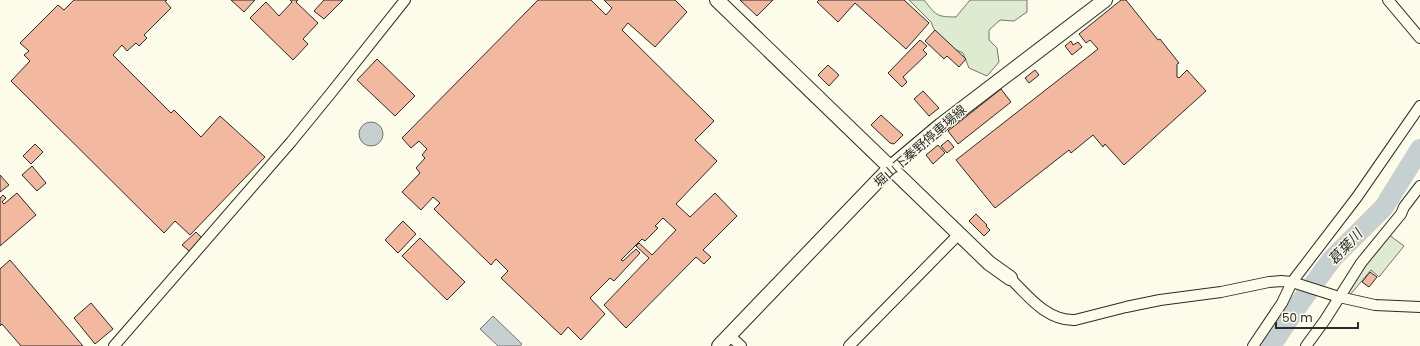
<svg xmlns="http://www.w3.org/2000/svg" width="1420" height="346" font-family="Poppins,'Noto Sans JP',sans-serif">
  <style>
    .green { fill: #deebd1; stroke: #74746e }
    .water { fill: #c7d0d0; stroke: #74746e }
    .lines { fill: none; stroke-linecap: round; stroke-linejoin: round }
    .river { stroke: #c7d0d0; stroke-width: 20 }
    .building { fill: #f2b8a0; stroke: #2b2b2b }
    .street-casing { stroke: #2b2b2b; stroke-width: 12 }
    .secondary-casing { stroke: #2b2b2b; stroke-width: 16 }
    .street { stroke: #fdfbea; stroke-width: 10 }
    .secondary { stroke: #fdfbea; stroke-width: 14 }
    .labels { text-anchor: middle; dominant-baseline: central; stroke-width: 3; stroke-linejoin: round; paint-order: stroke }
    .street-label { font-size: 13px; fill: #2b2b2b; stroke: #fdfbea }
    .water-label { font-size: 14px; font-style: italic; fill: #2b2b2b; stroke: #fdfbea }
  </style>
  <rect width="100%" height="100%" fill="#fdfbea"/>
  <g class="green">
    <path d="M909,0H924C936,15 936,17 956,17L970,0H1027V12L1014,21L1000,20L989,30V40L997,48L999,62L987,76L969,68L963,53L950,47L936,34L931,22Z"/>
    <polygon points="1389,235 1404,246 1379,277 1371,270 1350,295 1346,292"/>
  </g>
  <g class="water">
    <circle cx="371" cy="134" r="12"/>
    <polygon points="493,316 522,344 520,346 498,346 480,329"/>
  </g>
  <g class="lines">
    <polyline class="river" points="1271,346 1299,304 1332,259 1384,207 1420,149"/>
  </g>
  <g class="building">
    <polygon points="74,0 167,0 165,1 171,8 144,35 147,38 139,46 136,43 127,51 122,45 113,55 171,113 174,110 201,137 220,116 265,157 190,235 175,221 164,233 11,81 30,61 24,55 29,51 20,43 58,5 64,10"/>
    <polygon points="231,0 255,0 244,12"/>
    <polygon points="290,0 298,0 296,2 318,23 303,39 308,44 293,60 250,18 266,2 279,16 292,2"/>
    <polygon points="324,0 343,0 324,19 314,11"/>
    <polygon points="538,0 591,0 606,15 612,8 604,0 675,0 687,12 655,47 628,23 622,30 714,121 695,140 717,161 676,204 690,217 715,193 737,216 703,250 711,257 704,264 696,257 626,328 604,305 649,258 636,246 639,243 652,255 676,230 663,218 655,226 658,228 645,241 642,239 621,260 623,261 636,249 640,253 614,281 610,278 590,298 605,314 581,340 568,327 561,335 501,278 508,271 496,259 491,265 434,209 440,203 433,197 421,210 402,192 420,173 416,168 425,158 422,155 427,149 419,141 411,148 402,138"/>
    <polygon points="740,0 773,0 757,16"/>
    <polygon points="819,0 904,0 929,23 906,49 855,3 838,22 817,2"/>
    <polygon points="1121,0 1126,0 1158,40 1160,39 1179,63 1177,64 1177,77 1179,78 1187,70 1206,91 1124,165 1105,144 1103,147 1093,135 1071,153 1069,150 995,208 956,160 1098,49 1090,40 1086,43 1079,34"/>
    <polygon points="935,30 966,59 959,67 947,56 944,59 925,41"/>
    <polygon points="920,40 927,46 923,50 927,54 903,77 907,82 902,87 888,73"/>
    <polygon points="1071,41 1073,45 1078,42 1082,47 1072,55 1065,46"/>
    <polygon points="377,59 415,96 395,116 357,80"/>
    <polygon points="828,65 839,75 829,86 818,75"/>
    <polygon points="1035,70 1039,75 1029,83 1025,78"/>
    <polygon points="1001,89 1011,102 958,144 948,131"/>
    <polygon points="923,91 939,108 929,116 914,99"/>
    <polygon points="881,115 903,135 894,144 890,143 871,125"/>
    <polygon points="948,140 954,147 947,153 941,146"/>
    <polygon points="35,144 43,152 31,164 23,156"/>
    <polygon points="938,145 945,153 933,164 926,155"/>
    <polygon points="32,166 46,183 37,191 22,175"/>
    <polygon points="0,175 9,185 0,192"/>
    <polygon points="17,193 36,215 0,246 0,198 3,195 6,198 2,202 4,204"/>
    <polygon points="976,214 987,225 986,226 990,230 984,236 969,221"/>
    <polygon points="403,221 416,234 398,253 385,240"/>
    <polygon points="196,232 202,238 189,251 182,245"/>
    <polygon points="420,238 465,282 447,300 402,256"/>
    <polygon points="10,260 83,346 21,346 2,324 0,326 0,269"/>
    <polygon points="1370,272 1377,277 1369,287 1362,282"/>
    <polygon points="91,303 113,329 95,344 74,318"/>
  </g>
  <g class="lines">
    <defs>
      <g id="street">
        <polyline points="1388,0 1420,38"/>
        <path d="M1010,278C1028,296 1047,321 1075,320L1126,307L1160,300L1221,292L1269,282L1281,281L1292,282L1339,297L1375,305L1420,307"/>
        <polyline points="730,336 741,346"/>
        <polyline points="114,346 291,142 331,93 405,0"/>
        <polyline points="849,346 959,234"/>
        <polyline points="1253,346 1282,303 1292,282 1357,197 1420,106"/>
        <polyline points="1306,346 1325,320 1361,263 1401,214 1404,207 1420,186"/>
      </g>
      <g id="secondary">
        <polyline points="717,0 989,263 1010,278"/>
        <polyline points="719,346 891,167 941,125 1105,0"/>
      </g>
    </defs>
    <use href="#street" class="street-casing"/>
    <use href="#secondary" class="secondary-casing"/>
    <use href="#street" class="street"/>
    <use href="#secondary" class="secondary"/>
  </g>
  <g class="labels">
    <g class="street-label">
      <text transform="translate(920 146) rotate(-41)">堀山下秦野停車場線</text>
    </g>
    <g class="water-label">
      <text transform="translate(1345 247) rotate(-47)">葛葉川</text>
    </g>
  </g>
  <path d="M1276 322v6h82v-6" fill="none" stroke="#2b2b2b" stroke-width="2"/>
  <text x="1282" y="322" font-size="12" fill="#2b2b2b" stroke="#fdfbea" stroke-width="3" paint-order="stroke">50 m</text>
</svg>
